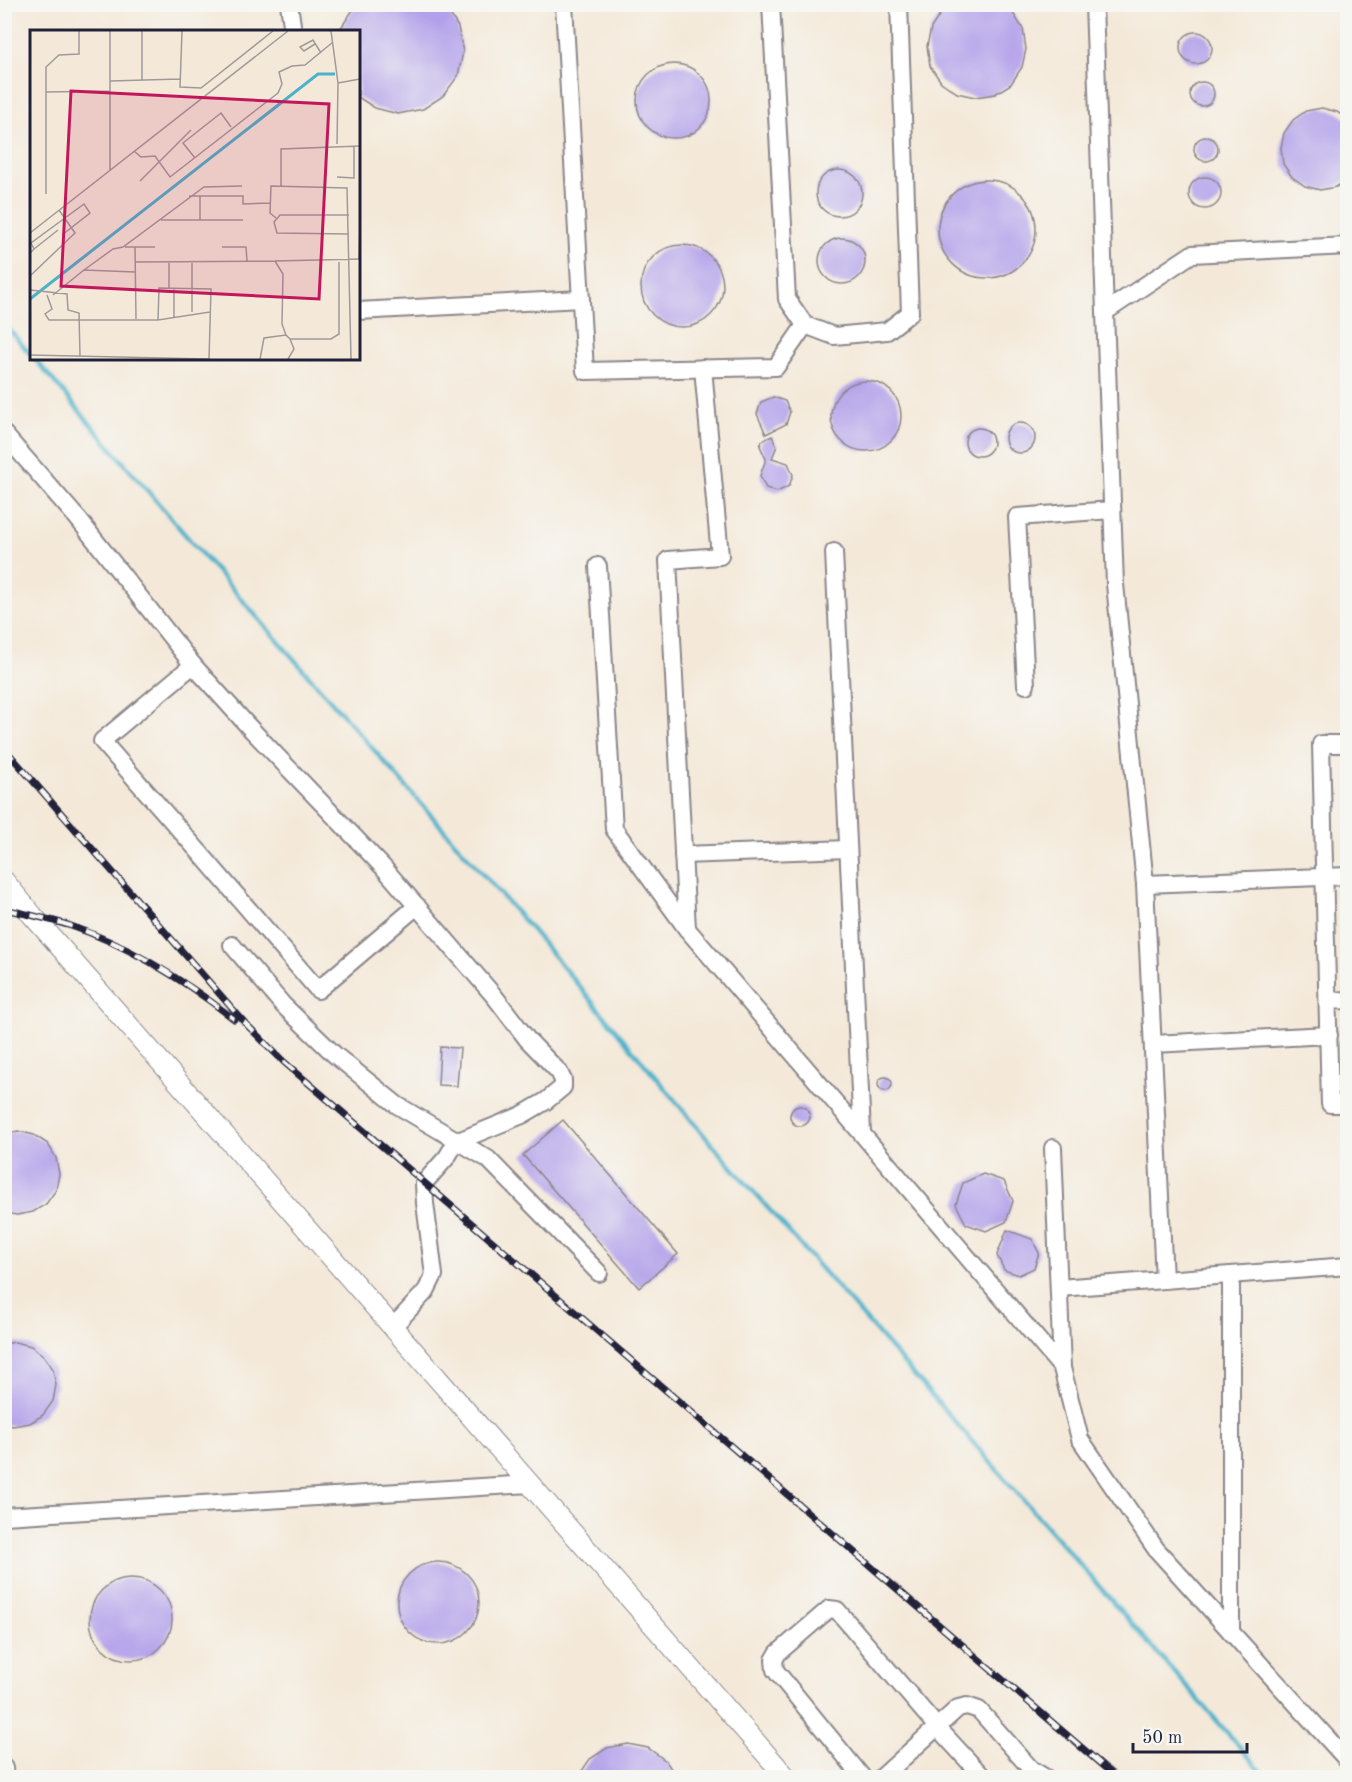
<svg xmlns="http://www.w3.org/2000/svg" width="1352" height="1782" font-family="'Old Standard TT',serif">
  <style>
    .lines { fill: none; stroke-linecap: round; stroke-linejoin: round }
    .stream { stroke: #4cb2cb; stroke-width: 4.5 }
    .building { fill: #b2a1ea }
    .minor-casing { stroke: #8b868a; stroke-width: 20 }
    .major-casing { stroke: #8b868a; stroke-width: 22 }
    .minor { stroke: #fff; stroke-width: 16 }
    .major { stroke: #fff; stroke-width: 20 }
    .rail-casing { stroke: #22223b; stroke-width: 7 }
    .rail { stroke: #f6f6f2; stroke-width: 4.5; stroke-dasharray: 14; stroke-linecap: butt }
    .inset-river { fill: none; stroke: #4cb2cb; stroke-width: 3 }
    .inset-road { fill: none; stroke: #a0999a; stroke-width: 1.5 }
    .view { fill: #c2185b; fill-opacity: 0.15; stroke: #c2185b; stroke-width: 3 }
    .inset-edge { fill: none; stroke: #22223b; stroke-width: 3 }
  </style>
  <rect width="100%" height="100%" fill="#f6f6f2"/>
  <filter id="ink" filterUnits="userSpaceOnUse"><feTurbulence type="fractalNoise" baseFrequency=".0167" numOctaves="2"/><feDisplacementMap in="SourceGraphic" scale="12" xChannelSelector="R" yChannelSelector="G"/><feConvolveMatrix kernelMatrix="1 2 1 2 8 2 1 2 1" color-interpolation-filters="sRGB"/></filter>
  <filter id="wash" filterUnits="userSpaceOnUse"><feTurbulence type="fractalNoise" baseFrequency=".008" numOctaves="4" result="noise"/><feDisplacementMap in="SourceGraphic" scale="24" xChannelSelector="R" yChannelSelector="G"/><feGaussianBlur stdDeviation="1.35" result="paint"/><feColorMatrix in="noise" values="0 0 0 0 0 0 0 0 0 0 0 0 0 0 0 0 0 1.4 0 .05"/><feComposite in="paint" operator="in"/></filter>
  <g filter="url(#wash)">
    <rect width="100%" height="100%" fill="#f4e9d9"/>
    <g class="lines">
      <g class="stream">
        <polyline points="4,324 32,356"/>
        <polyline points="34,358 200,552 532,930 703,1134 1267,1778"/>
      </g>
    </g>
    <g id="blocks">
      <g class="building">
        <polygon points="357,4 442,4 446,7 458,27 463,52 458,76 443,96 423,109 398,114 375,108 358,97 358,32 338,32"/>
        <polygon points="953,4 1000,4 1013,13 1023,29 1026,49 1022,67 1011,84 995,94 975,97 957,93 941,82 930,66 927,46 931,28 942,11"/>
        <circle cx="1196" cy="48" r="16"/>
        <circle cx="674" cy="101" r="37"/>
        <circle cx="1202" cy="94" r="12"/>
        <polygon points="1322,108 1337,112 1347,119 1347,180 1336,187 1320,190 1305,186 1292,177 1283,164 1281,148 1284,133 1293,120 1306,111"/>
        <circle cx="1206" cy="149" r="12"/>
        <circle cx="839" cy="193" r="23"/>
        <circle cx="1205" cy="193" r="16"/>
        <circle cx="987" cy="229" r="49"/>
        <circle cx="842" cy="261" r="23"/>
        <circle cx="682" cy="286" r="41"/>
        <circle cx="866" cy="416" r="35"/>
        <polygon points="773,397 785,401 790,412 786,424 766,434 757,414 761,402"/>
        <circle cx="1020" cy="438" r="15"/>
        <circle cx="979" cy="442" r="14"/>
        <polygon points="772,436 777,446 772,458 788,463 793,475 789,486 777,492 766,488 760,476 766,459 760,446 762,441"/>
        <polygon points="440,1047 460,1048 457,1086 438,1085"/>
        <circle cx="885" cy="1084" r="7"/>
        <circle cx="800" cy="1116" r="10"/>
        <polygon points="563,1120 678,1254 639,1288 523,1155"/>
        <polygon points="18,1131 34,1135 48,1144 56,1158 59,1174 56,1190 46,1204 33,1212 17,1215 4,1213 4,1134"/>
        <polygon points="983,1174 1004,1181 1013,1201 1006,1222 986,1231 966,1224 956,1204 963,1183"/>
        <polygon points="1007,1230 1032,1239 1039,1253 1034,1268 1019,1275 1004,1270 997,1255"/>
        <polygon points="15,1342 31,1346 44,1356 53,1369 56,1385 53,1401 43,1415 30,1423 13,1426 4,1424 4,1344"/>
        <circle cx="438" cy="1603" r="41"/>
        <circle cx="131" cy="1619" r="41"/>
        <polygon points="628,1744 648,1748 666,1761 677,1778 577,1778 590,1759 607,1748"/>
      </g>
    </g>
  </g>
  <g filter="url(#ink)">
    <use href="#blocks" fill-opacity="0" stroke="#8b868a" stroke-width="1.5"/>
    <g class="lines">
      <defs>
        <g id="minor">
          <polyline points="289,4 293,32"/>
          <polyline points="564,4 585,371 776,367 805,325"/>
          <polyline points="771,4 787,299 805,325 834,336 887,331 910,313 899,4"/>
          <polyline points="1094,4 1105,312"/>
          <polyline points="358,311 581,299"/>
          <polyline points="4,434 79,520 193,665 249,727 383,867 495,997 527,1039 559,1072 563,1080 563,1087 546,1101 522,1115 456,1142 447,1157 424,1183 425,1203 434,1275 426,1291 393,1327"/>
          <polyline points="834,552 862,1133"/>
          <polyline points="598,566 614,829 687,929 1062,1368 1080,1439 1156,1549 1231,1632"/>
          <polyline points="193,665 102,741 200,853 318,990 417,906"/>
          <polyline points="1026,685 1017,517 1112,510"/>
          <polyline points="1348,744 1321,744 1330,1104 1348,1104"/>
          <polyline points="683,855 848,849"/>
          <polyline points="1145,884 1348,876"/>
          <polyline points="687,929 668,560 720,556 703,368"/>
          <polyline points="232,945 283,1005 335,1055 397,1105 488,1159 599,1273"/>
          <polyline points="1328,1001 1348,1000"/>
          <polyline points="1153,1044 1329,1035"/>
          <polyline points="1053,1148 1062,1368"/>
          <polyline points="1231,1275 1231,1632 1348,1761"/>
          <polyline points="1164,1280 1145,884 1115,584 1105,312 1192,254 1348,246"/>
          <polyline points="1059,1288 1348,1266"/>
          <polyline points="4,1516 531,1484"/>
          <polyline points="4,1768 5,1778"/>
          <polyline points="863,1778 775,1670 774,1660 778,1653 829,1609 837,1610 937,1727 984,1778"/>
          <polyline points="881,1778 958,1708 967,1706 979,1710 1031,1769 1046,1778"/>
        </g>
        <polyline id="major" points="4,881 33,916 787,1778"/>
      </defs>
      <use href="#minor" class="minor-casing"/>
      <use href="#major" class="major-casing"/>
      <use href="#minor" class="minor"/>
      <use href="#major" class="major"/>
      <defs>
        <g id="rail">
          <polyline points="4,748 245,1023 284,1062 1117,1778"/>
          <path d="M4,909C27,914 49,919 71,926C131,946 185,981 234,1019"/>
        </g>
      </defs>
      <use href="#rail" class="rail-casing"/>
      <use href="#rail" class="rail"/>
    </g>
  </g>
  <g transform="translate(30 30)">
    <rect width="330" height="330" fill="#f4e9d9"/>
    <path class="inset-river" d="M0,269L288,44H305"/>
    <path class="inset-road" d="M80,1V140M112,1V50M152,1L150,57L171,58L243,1M301,1L308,53L307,114M285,14L274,21L270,17L283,10L291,23M80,51L150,49M308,53L330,49M16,62L80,61M104,121L111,127L125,126L140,147L248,63L252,54L249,42L262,36L275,35L303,12M165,128L153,113L191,83L201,97M307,147L324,148V116M110,151L161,100M251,156V119L330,116M16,164V37L29,25L49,24V1M159,166H213V174L240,173M319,185H250L244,192L247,203L319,204M246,188L240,183L241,156L317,158L321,329M131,190H213M170,190V166M0,203L258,1M95,217H125M105,217L106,289M192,217H216L217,231M4,219L28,200M0,223L4,219L1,213L54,174L60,183L32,205M329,229L330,192M245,231L330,229M105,232L245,231L253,244L252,294L256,305L260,309H301L309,304V232M139,233V258M54,240L83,219L93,217L174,157L212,156M0,246L45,203L29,180M0,260L37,264L38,280L49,283L50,326M17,265L22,279L15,284L19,290H128L180,282M23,265L54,240L105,242M162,282V233M144,289V258M128,290L129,258L181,259L179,329M0,325L179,329M230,329L234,308L256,305M258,329L264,319L260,309"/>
    <path class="view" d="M41,61L299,74L289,269L31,256Z"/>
    <rect width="330" height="330" class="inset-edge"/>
  </g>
  <rect width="1352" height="1782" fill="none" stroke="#f6f6f2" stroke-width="24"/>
  <path d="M1133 1743v9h114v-9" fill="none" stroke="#22223b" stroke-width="3"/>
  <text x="1142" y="1743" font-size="18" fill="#22223b" stroke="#f6f6f2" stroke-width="4.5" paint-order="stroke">50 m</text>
</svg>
